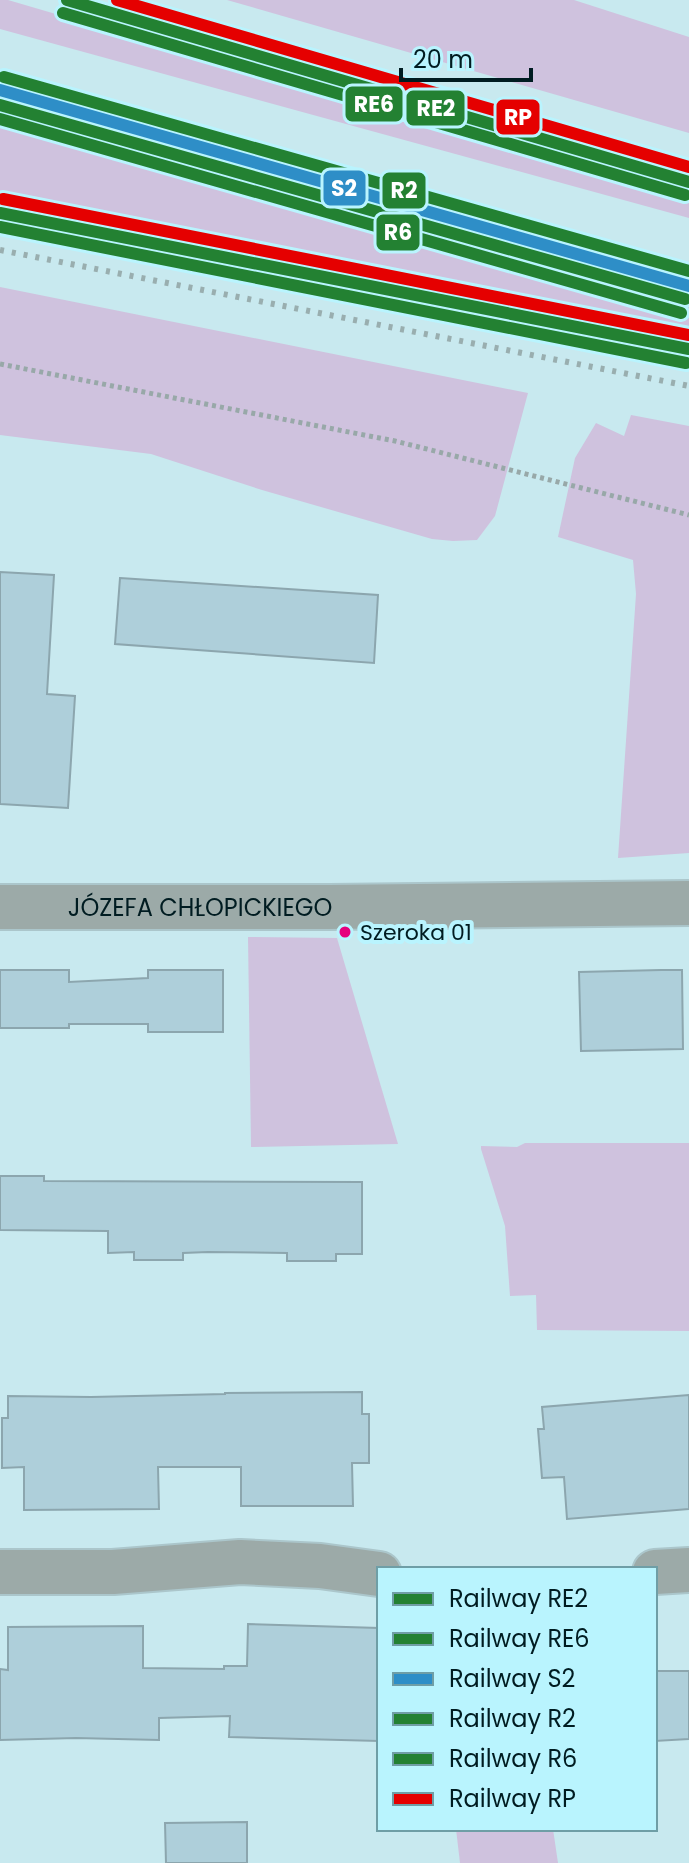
<svg xmlns="http://www.w3.org/2000/svg" width="689" height="1863" font-family="Poppins,sans-serif">
  <style>
    .green { fill: #cfc2de }
    .building { fill: #aecfda; stroke: #8ca6ae; stroke-width: 2 }
    .lines { fill: none; stroke-linecap: round; stroke-linejoin: round }
    .minor-casing { stroke: #abc6cb; stroke-width: 48 }
    .path { stroke: #98a8a8; stroke-width: 5; stroke-dasharray: 4 4; stroke-linecap: butt }
    .minor { stroke: #9caaa8; stroke-width: 44 }
    .rail { stroke: #99aeaf; stroke-width: 6; stroke-dasharray: 4 8; stroke-linecap: butt }
    .rail-1-casing { stroke: #b9f4fe; stroke-width: 18 }
    .rail-2-casing { stroke: #b9f4fe; stroke-width: 18 }
    .rail-3-casing { stroke: #b9f4fe; stroke-width: 18 }
    .rail-4-casing { stroke: #b9f4fe; stroke-width: 18 }
    .rail-5-casing { stroke: #b9f4fe; stroke-width: 18 }
    .rail-6-casing { stroke: #b9f4fe; stroke-width: 18 }
    .rail-1 { stroke: #238132; stroke-width: 12 }
    .rail-2 { stroke: #238132; stroke-width: 12 }
    .rail-3 { stroke: #2e8ec7; stroke-width: 12 }
    .rail-4 { stroke: #238132; stroke-width: 12 }
    .rail-5 { stroke: #238132; stroke-width: 12 }
    .rail-6 { stroke: #e50000; stroke-width: 12 }
    .bus-dot { fill: #e5007d; stroke: #b9f4fe; stroke-width: 3 }
    .labels { text-anchor: middle; dominant-baseline: central; stroke-width: 8; stroke-linejoin: round; paint-order: stroke }
    .bus-label { font-size: 22px; fill: #001c21; stroke: #b9f4fe; text-anchor: start }
    .street-label { font-size: 24px; fill: #001c21; stroke: #b9f4fe }
    .line-badge { stroke: #b9f4fe; stroke-width: 3 }
    .badge-label { font-size: 22px; text-anchor: middle; font-weight: bold; fill: #fff }
  </style>
  <rect width="100%" height="100%" fill="#c8e9ef"/>
  <g class="green">
    <polygon points="0,0 8,0 689,200 689,218 0,29"/>
    <polygon points="227,0 574,0 689,37 689,133"/>
    <polygon points="0,109 125,144 418,232 689,307 689,328 0,191"/>
    <polygon points="0,287 528,393 495,516 477,540 453,541 432,539 262,490 151,454 0,435"/>
    <polygon points="631,415 689,426 689,853 618,858 636,594 633,560 558,537 575,458 596,423 624,436"/>
    <polygon points="248,937 337,938 398,1144 251,1147"/>
    <polygon points="525,1143 689,1143 689,1331 537,1330 536,1295 510,1296 505,1226 481,1149 481,1146 517,1147"/>
    <polygon points="456,1829 553,1829 558,1863 460,1863"/>
  </g>
  <g class="building">
    <polygon points="0,572 54,575 47,694 75,696 68,808 0,804"/>
    <polygon points="120,578 378,595 374,663 115,644"/>
    <polygon points="0,970 69,970 69,982 148,978 148,970 223,970 223,1032 148,1032 148,1024 69,1024 69,1028 0,1028"/>
    <polygon points="661,970 682,970 683,1049 581,1051 579,972"/>
    <polygon points="0,1176 44,1176 44,1181 362,1182 362,1254 336,1254 336,1261 287,1261 287,1253 208,1252 183,1253 183,1260 134,1260 134,1252 108,1253 108,1231 0,1230"/>
    <polygon points="362,1392 362,1414 369,1414 369,1463 352,1463 353,1506 241,1506 241,1467 158,1467 159,1509 24,1510 24,1467 2,1468 2,1418 8,1418 8,1396 91,1397 225,1394 225,1393"/>
    <polygon points="689,1395 689,1509 567,1519 564,1477 542,1478 538,1429 544,1429 542,1407"/>
    <polygon points="248,1624 379,1628 379,1741 229,1737 230,1716 159,1718 159,1740 76,1738 0,1740 0,1669 8,1670 8,1627 143,1626 143,1668 224,1669 224,1666 247,1666"/>
    <polygon points="655,1671 689,1671 689,1739 655,1741"/>
    <polygon points="247,1822 247,1863 166,1863 165,1823"/>
  </g>
  <g class="lines">
    <defs>
      <g id="minor">
        <path id="s1" d="M0,907H329L689,903"/>
        <polyline points="0,1572 113,1572 240,1562 320,1566 379,1574"/>
        <polyline points="655,1572 689,1570"/>
      </g>
    </defs>
    <use href="#minor" class="minor-casing"/>
    <polyline class="path" points="0,364 395,441 689,515"/>
    <use href="#minor" class="minor"/>
    <polyline class="rail" points="0,250 689,386"/>
    <defs>
      <g id="rail-1">
        <polyline points="67,0 689,182"/>
        <polyline points="0,213 689,349"/>
      </g>
      <g id="rail-2">
        <polyline points="63,13 685,195"/>
        <polyline points="0,105 685,299"/>
        <polyline points="0,227 686,363"/>
      </g>
      <polyline id="rail-3" points="0,90 689,286"/>
      <polyline id="rail-4" points="4,77 689,271"/>
      <polyline id="rail-5" points="0,119 681,313"/>
      <g id="rail-6">
        <polyline points="117,0 689,167"/>
        <polyline points="3,199 689,335"/>
      </g>
    </defs>
    <use href="#rail-1" class="rail-1-casing"/>
    <use href="#rail-2" class="rail-2-casing"/>
    <use href="#rail-3" class="rail-3-casing"/>
    <use href="#rail-4" class="rail-4-casing"/>
    <use href="#rail-5" class="rail-5-casing"/>
    <use href="#rail-6" class="rail-6-casing"/>
    <use href="#rail-1" class="rail-1"/>
    <use href="#rail-2" class="rail-2"/>
    <use href="#rail-3" class="rail-3"/>
    <use href="#rail-4" class="rail-4"/>
    <use href="#rail-5" class="rail-5"/>
    <use href="#rail-6" class="rail-6"/>
  </g>
  <circle class="bus-dot" cx="345" cy="932" r="7"/>
  <g class="labels">
    <g class="bus-label">
      <text x="360" y="932">Szeroka 01</text>
    </g>
    <g class="street-label">
      <text stroke="none"><textPath href="#s1" startOffset="200">JÓZEFA CHŁOPICKIEGO</textPath></text>
    </g>
  </g>
  <g class="line-badge">
    <rect x="344" y="85" width="60" height="38" rx="8" fill="#238132"/>
    <rect x="405" y="89" width="61" height="38" rx="8" fill="#238132"/>
    <rect x="495" y="98" width="46" height="38" rx="8" fill="#e50000"/>
    <rect x="322" y="169" width="45" height="38" rx="8" fill="#2e8ec7"/>
    <rect x="381" y="171" width="46" height="39" rx="8" fill="#238132"/>
    <rect x="375" y="213" width="46" height="39" rx="8" fill="#238132"/>
  </g>
  <g class="badge-label">
    <text x="374" y="112">RE6</text>
    <text x="436" y="116">RE2</text>
    <text x="518" y="125">RP</text>
    <text x="344" y="196">S2</text>
    <text x="404" y="198">R2</text>
    <text x="398" y="240">R6</text>
  </g>
  <rect x="377" y="1567" width="280" height="264" fill="#b9f4fe" stroke="#6f9ea6" stroke-width="2"/>
  <rect x="393" y="1593" width="40" height="12" fill="#238132" stroke="#6f9ea6" stroke-width="2"/>
  <text x="449" y="1607" font-size="24" fill="#001c21">Railway RE2</text>
  <rect x="393" y="1633" width="40" height="12" fill="#238132" stroke="#6f9ea6" stroke-width="2"/>
  <text x="449" y="1647" font-size="24" fill="#001c21">Railway RE6</text>
  <rect x="393" y="1673" width="40" height="12" fill="#2e8ec7" stroke="#6f9ea6" stroke-width="2"/>
  <text x="449" y="1687" font-size="24" fill="#001c21">Railway S2</text>
  <rect x="393" y="1713" width="40" height="12" fill="#238132" stroke="#6f9ea6" stroke-width="2"/>
  <text x="449" y="1727" font-size="24" fill="#001c21">Railway R2</text>
  <rect x="393" y="1753" width="40" height="12" fill="#238132" stroke="#6f9ea6" stroke-width="2"/>
  <text x="449" y="1767" font-size="24" fill="#001c21">Railway R6</text>
  <rect x="393" y="1793" width="40" height="12" fill="#e50000" stroke="#6f9ea6" stroke-width="2"/>
  <text x="449" y="1807" font-size="24" fill="#001c21">Railway RP</text>
  <path d="M401 68v12h130v-12" fill="none" stroke="#001c21" stroke-width="4"/>
  <text x="413" y="68" font-size="24" fill="#001c21" stroke="#b9f4fe" stroke-width="6" paint-order="stroke">20 m</text>
</svg>
